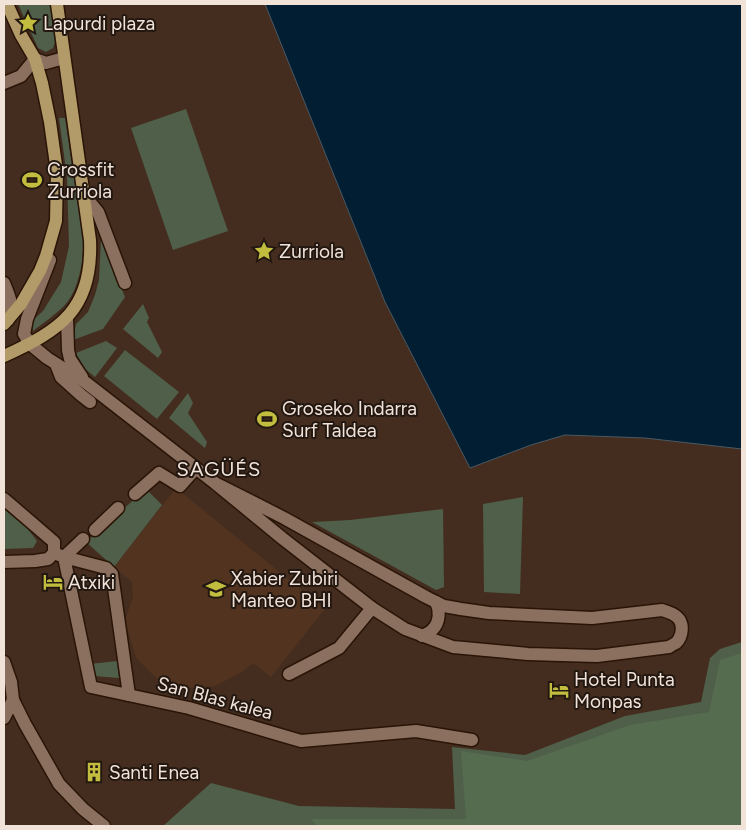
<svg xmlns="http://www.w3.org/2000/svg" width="746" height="830" font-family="Figtree,sans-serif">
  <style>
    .built { fill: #513320 }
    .green { fill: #4f5f4a }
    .forest { fill: #556c4f }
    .water { fill: #021e32; stroke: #4a5964 }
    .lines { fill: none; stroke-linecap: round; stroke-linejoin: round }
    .minor-casing { stroke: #291406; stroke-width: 15 }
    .major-casing { stroke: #291406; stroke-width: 15 }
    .minor { stroke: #8b705f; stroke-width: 12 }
    .major { stroke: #b39a69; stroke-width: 12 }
    .labels { text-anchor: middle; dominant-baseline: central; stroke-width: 4; stroke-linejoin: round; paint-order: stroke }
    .poi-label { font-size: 19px; fill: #f2e3d9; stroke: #221811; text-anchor: start }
    .street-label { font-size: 19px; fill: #f2e3d9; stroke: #221811 }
    .neighbourhood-label { font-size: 20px; letter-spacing: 1px; fill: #f2e3d9; stroke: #221811 }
  </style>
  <rect width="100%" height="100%" fill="#442d1e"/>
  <polygon class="built" points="176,488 325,609 271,677 253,663 242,672 215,686 185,688 156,678 136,658 125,621 133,596 132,582 114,567"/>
  <g class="green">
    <polygon points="18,4 50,4 55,42 53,48 46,52 38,48"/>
    <polygon points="186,109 228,231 173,250 131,128"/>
    <path d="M59,118H65L83,239C84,260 79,290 64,306C55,315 43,323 33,331L32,321L43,311L61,282L69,246L67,177Z"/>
    <polygon points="101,238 125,297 103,329 73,340 76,324 88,312 95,295 99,280"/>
    <polygon points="143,304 149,318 147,322 162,352 158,358 123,329"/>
    <polygon points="106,341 117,348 95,377 85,369 76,353"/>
    <polygon points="125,350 179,392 157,419 104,376"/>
    <polygon points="188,393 193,403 188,413 207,442 205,448 169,418"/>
    <polygon points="146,489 162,505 114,567 86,542"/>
    <polygon points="523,497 520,594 484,592 483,504"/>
    <polygon points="4,509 27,528 37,541 33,548 4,549"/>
    <polygon points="443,509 444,587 436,590 312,522 350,520"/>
    <polygon points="742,642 742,826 163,826 211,783 299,806 455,809 452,747 525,755 625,716 701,702 710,658 720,649"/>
    <polygon points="117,661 119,678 93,676 90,664"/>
  </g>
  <polygon class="forest" points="742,653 742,826 317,826 311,819 466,819 461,751 527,761 630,725 709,712 720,660"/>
  <polygon class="water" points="265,4 742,4 742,449 645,438 565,435 531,445 470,468 385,302"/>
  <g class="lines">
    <defs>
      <g id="minor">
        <polyline points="4,83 21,76 35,59 46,63 64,58"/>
        <polyline points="84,195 98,212 125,283"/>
        <path d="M50,260L27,319L24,334L30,344L47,358L85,382L215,483L282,538L372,608L405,629L453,647L528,654L597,656L669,647C672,645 674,644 676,643C683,636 684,623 677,617C673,613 668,612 662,610L592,618L489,613L461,609L444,606L426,597L284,518L215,483"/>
        <path d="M4,283C11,300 13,303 8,320"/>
        <polyline points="67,317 68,350 70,359 82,377"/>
        <polyline points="56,364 61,377 81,395 90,402"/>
        <polyline points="135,494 159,473 180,486 196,468"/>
        <polyline points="4,499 54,542 54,553 48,559 35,561 4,562"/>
        <polyline points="95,530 118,508"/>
        <polyline points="54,553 64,557 91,687 189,708 301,741 416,731 472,740"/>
        <polyline points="64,557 106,568 112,574 129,695"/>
        <polyline points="64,557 83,539"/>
        <path d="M422,636C426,634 431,632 433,629C440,622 440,610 436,602"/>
        <polyline points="4,662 11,682 13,700 25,724 59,784 83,809 104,826"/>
        <polyline points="289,674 339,648 372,608"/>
        <polyline points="4,718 13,700"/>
      </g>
      <g id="major">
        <polyline points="4,324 21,304 40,271 46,256 56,221 57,172 50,122 42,83 35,59 21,35 7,4"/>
        <path d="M4,356C61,330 93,309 90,240L57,4"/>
      </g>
    </defs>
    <use href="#minor" class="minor-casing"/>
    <use href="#major" class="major-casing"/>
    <use href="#minor" class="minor"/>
    <use href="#major" class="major"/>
  </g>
  <defs>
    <symbol id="sight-bare" viewBox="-9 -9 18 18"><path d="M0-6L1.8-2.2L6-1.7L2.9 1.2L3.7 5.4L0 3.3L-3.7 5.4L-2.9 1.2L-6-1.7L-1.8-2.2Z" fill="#c2bd3f" stroke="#221811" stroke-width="2.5" paint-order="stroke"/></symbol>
    <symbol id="stadium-bare" viewBox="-9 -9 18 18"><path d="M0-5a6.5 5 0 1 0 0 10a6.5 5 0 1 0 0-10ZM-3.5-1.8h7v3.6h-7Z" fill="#c2bd3f" stroke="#221811" stroke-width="2.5" paint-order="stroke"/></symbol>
    <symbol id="hotel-bare" viewBox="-9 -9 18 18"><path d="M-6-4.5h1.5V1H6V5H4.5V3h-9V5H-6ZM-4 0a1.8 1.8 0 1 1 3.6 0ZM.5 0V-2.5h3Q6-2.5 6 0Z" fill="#c2bd3f" stroke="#221811" stroke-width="2.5" paint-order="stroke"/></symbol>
    <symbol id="school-bare" viewBox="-9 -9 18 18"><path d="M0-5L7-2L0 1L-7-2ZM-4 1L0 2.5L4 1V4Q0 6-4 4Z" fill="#c2bd3f" stroke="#221811" stroke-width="2.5" paint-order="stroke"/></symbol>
    <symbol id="building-bare" viewBox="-9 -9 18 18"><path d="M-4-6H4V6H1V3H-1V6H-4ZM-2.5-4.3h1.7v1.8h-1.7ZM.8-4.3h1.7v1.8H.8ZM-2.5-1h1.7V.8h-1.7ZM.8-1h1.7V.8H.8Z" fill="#c2bd3f" stroke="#221811" stroke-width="2.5" paint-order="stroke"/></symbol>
  </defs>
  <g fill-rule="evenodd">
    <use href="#sight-bare" x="14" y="9" width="28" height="28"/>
    <use href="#stadium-bare" x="18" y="166" width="28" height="28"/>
    <use href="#sight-bare" x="250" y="237" width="28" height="28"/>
    <use href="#stadium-bare" x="253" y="405" width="28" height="28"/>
    <use href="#hotel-bare" x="39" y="568" width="28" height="28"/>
    <use href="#school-bare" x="202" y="575" width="28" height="28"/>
    <use href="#hotel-bare" x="545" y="676" width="28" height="28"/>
    <use href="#building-bare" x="80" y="758" width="28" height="28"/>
  </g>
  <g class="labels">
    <g class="poi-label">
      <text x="43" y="23">Lapurdi plaza</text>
      <text x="47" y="169">Crossfit<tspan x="47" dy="22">Zurriola</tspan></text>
      <text x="279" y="251">Zurriola</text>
      <text x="282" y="408">Groseko Indarra<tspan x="282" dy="22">Surf Taldea</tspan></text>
      <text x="231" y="578">Xabier Zubiri<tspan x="231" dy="22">Manteo BHI</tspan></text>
      <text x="68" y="582">Atxiki</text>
      <text x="574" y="679">Hotel Punta<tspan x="574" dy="22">Monpas</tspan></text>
      <text x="109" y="772">Santi Enea</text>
    </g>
    <g class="street-label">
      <text transform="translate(215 698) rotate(15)">San Blas kalea</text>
    </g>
    <g class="neighbourhood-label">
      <text x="219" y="469">SAGÜÉS</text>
    </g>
  </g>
  <rect width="746" height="830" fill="none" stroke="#f2e3d9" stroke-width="10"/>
</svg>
